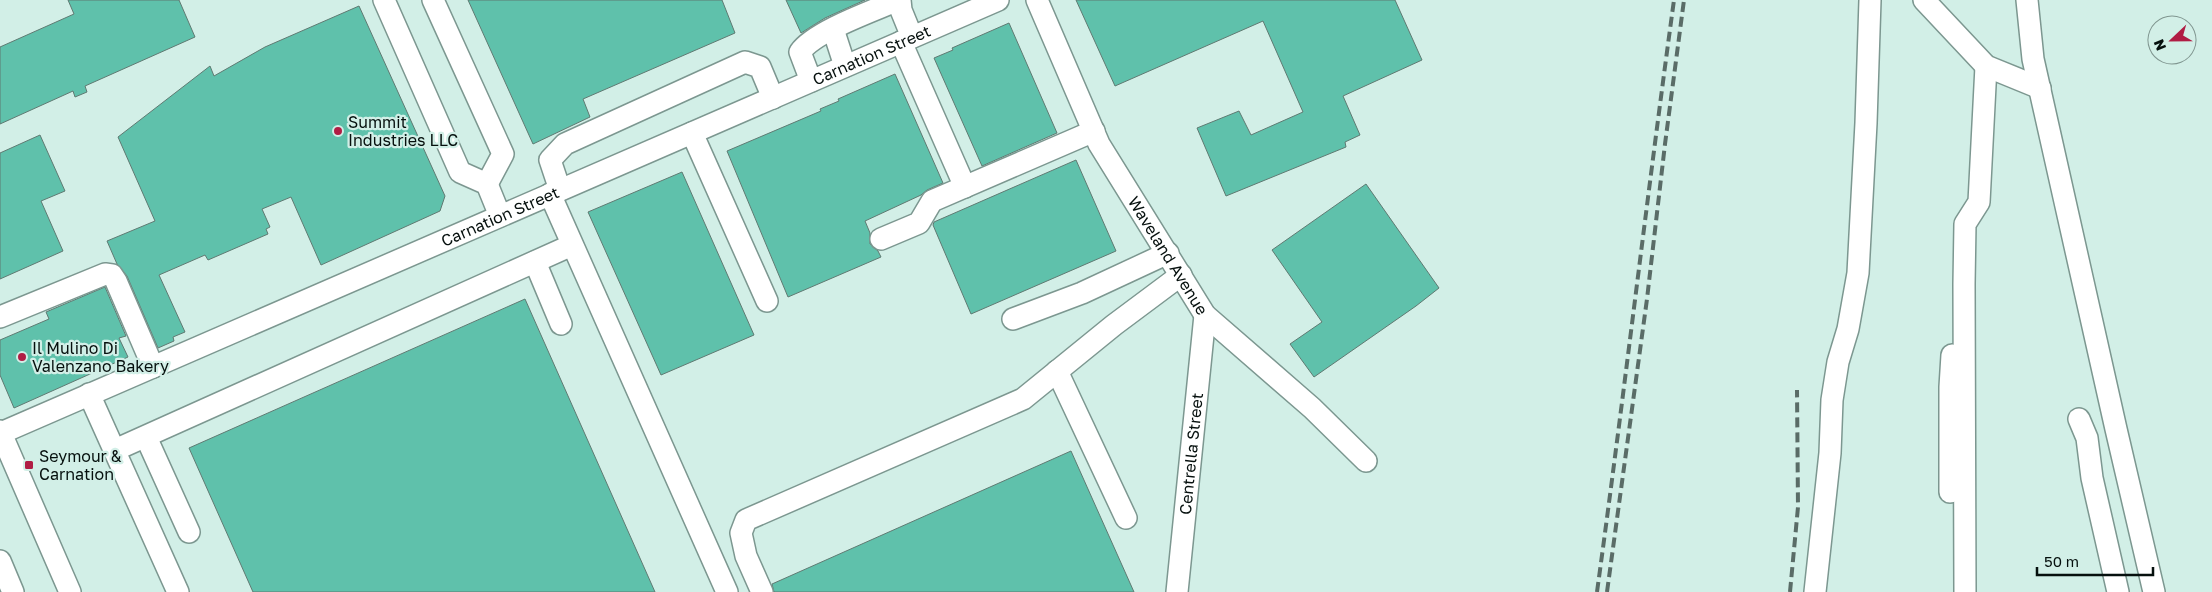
<svg xmlns="http://www.w3.org/2000/svg" width="2212" height="592" font-family="'Golos Text',sans-serif">
  <style>
    .building { fill: #5fc1ab; stroke: #5f7a72 }
    .lines { fill: none; stroke-linecap: round; stroke-linejoin: round }
    .minor-casing { stroke: #7c9790; stroke-width: 24 }
    .minor { stroke: #fff; stroke-width: 21 }
    .rail { stroke: #5a6c67; stroke-width: 4; stroke-dasharray: 10 5; stroke-linecap: butt }
    .poi-dot { fill: #b01d44; stroke: #d2efe7; stroke-width: 2 }
    .labels { text-anchor: middle; dominant-baseline: central; stroke-width: 4.5; stroke-linejoin: round; paint-order: stroke }
    .street-label { font-size: 16px; fill: #06100e; stroke: #d2efe7 }
    .poi-label { font-size: 16px; fill: #06100e; stroke: #d2efe7; text-anchor: start }
  </style>
  <rect width="100%" height="100%" fill="#d2efe7"/>
  <g class="building">
    <polygon points="68,0 179,0 195,37 85,86 87,92 75,97 73,91 0,124 0,47 74,14"/>
    <polygon points="468,0 722,0 735,33 583,99 590,117 533,144"/>
    <polygon points="786,0 865,0 825,18 801,33"/>
    <polygon points="1076,0 1395,0 1422,60 1343,96 1360,135 1345,142 1346,147 1226,196 1197,128 1239,111 1251,135 1303,112 1263,21 1115,86"/>
    <polygon points="359,6 445,196 440,211 321,265 291,197 262,209 270,227 266,229 268,234 208,260 205,255 159,275 185,332 173,337 174,341 158,348 127,276 117,264 107,241 155,221 118,137 210,66 214,76 265,47"/>
    <polygon points="1009,23 1057,133 982,166 934,58 953,50 952,48"/>
    <polygon points="895,74 943,183 927,190 921,195 865,221 870,233 870,244 878,251 881,257 788,297 727,151 821,111 820,109 839,101 838,99"/>
    <polygon points="40,135 65,191 41,201 63,251 0,279 0,153"/>
    <polygon points="1076,160 1116,251 971,314 933,225 934,222"/>
    <polygon points="682,172 754,335 661,375 588,212"/>
    <polygon points="1366,184 1439,288 1416,306 1314,377 1290,344 1322,322 1272,250"/>
    <polygon points="105,287 126,336 119,338 128,357 14,408 0,375 0,340 49,319 46,312"/>
    <polygon points="525,299 655,592 253,592 189,448"/>
    <polygon points="1071,451 1134,592 774,592 772,584"/>
  </g>
  <g class="lines">
    <defs>
      <g id="minor">
        <polyline points="384,0 460,172 487,184 500,216"/>
        <polyline points="433,0 503,154 487,184"/>
        <polyline points="900,0 901,10 912,37"/>
        <path id="s1" d="M1037,0L1099,144L1205,315L1312,408L1366,461"/>
        <polyline points="1924,0 1986,66 2040,88"/>
        <polyline points="2027,0 2033,59 2116,429 2154,592"/>
        <polyline points="833,29 845,66"/>
        <polyline points="901,42 965,187"/>
        <path d="M811,81L800,52C815,31 873,11 898,0"/>
        <polyline points="692,133 767,301"/>
        <polyline points="560,190 550,160 565,144 745,62 760,67 773,98"/>
        <polyline points="550,194 727,592"/>
        <polyline points="881,239 919,223 932,201 1094,131"/>
        <polyline points="535,262 561,324"/>
        <polyline points="0,317 105,274 112,275 116,281 153,367"/>
        <polyline points="1013,319 1082,293 1168,253"/>
        <polyline points="1057,371 1126,518"/>
        <polyline points="89,394 178,592"/>
        <polyline points="2079,419 2087,438 2092,478 2118,592"/>
        <polyline points="0,431 70,592"/>
        <path id="s2" d="M1,433L998,0"/>
        <polyline points="146,437 189,532"/>
        <polyline points="115,450 572,245"/>
        <polyline points="1950,492 1950,387 1952,355"/>
        <polyline points="0,561 13,592"/>
        <polyline points="762,592 746,556 741,533 746,520 1023,399 1114,325 1181,275"/>
        <path id="s3" d="M1177,592L1205,315"/>
        <polyline points="1815,592 1830,453 1832,400 1838,362 1848,329 1858,273 1866,123 1870,0"/>
        <polyline points="1965,592 1964,284 1965,224 1979,202 1986,66"/>
      </g>
    </defs>
    <use href="#minor" class="minor-casing"/>
    <use href="#minor" class="minor"/>
    <g class="rail">
      <path d="M1597,592C1624,395 1647,197 1674,0"/>
      <polyline points="1607,592 1647,299 1665,144 1684,0"/>
      <polyline points="1790,592 1798,507 1797,390"/>
    </g>
  </g>
  <g class="poi-dot">
    <circle cx="338" cy="131" r="5"/>
    <circle cx="22" cy="357" r="5"/>
    <rect x="24" y="460" width="10" height="10" rx="2.5"/>
  </g>
  <g class="labels">
    <g class="street-label">
      <text stroke="none"><textPath href="#s2" startOffset="949">Carnation Street</textPath></text>
      <text stroke="none"><textPath href="#s2" startOffset="544">Carnation Street</textPath></text>
      <text stroke="none"><textPath href="#s1" startOffset="288">Waveland Avenue</textPath></text>
      <text stroke="none"><textPath href="#s3" startOffset="139">Centrella Street</textPath></text>
    </g>
    <g class="poi-label">
      <text x="348" y="122">Summit<tspan x="348" dy="18">Industries LLC</tspan></text>
      <text x="32" y="348">Il Mulino Di<tspan x="32" dy="18">Valenzano Bakery</tspan></text>
      <text x="39" y="456">Seymour &amp;<tspan x="39" dy="18">Carnation</tspan></text>
    </g>
  </g>
  <g transform="translate(2172 40) rotate(248)"><circle r="24" fill="#d2efe7" stroke="#809690"/>
  <path d="M0-4L9 19L0 12L-9 19Z" fill="#b01d44"/>
  <text y="-8" font-size="14" font-weight="bold" text-anchor="middle" fill="#06100e">N</text>
  </g>
  <path d="M2037 567v8h116v-8" fill="none" stroke="#06100e" stroke-width="2.5"/>
  <text x="2044" y="567" font-size="15" fill="#06100e" stroke="#d2efe7" stroke-width="4" paint-order="stroke">50 m</text>
</svg>
